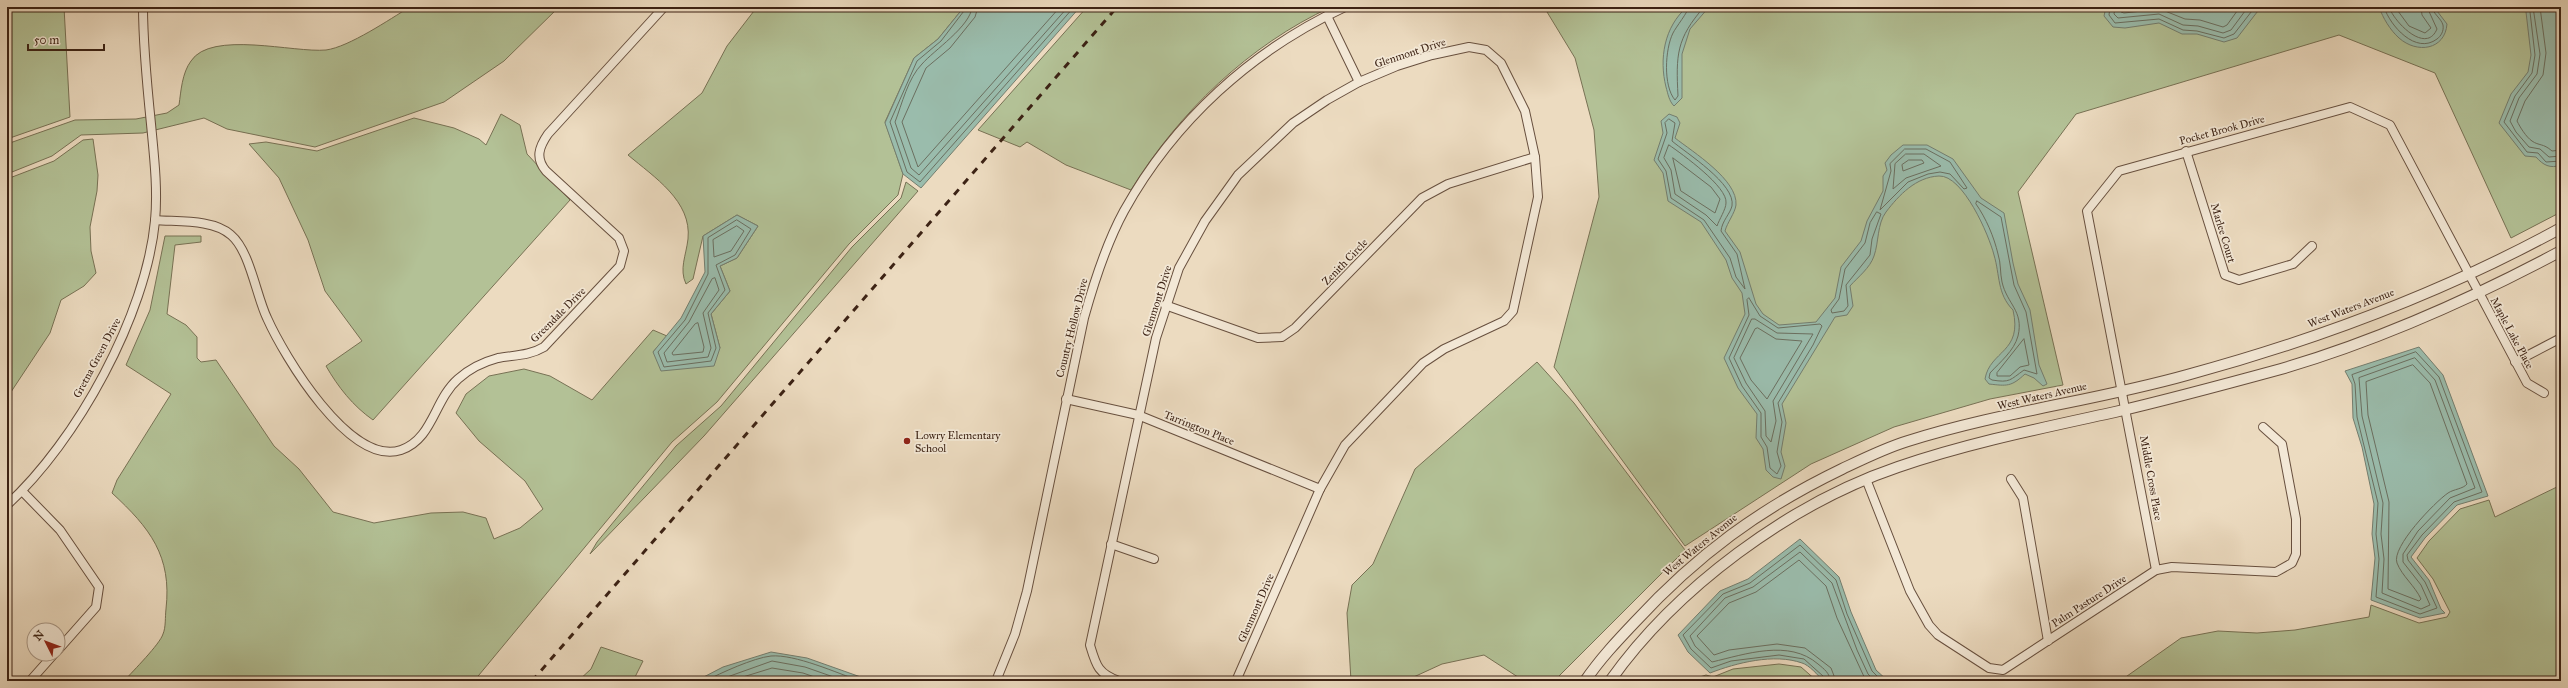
<svg xmlns="http://www.w3.org/2000/svg" width="2568" height="688" font-family="'IM FELL Great Primer',serif">
  <style>
    .green { fill: #b3c196; stroke: #787255 }
    .water { fill: #9abcac; stroke: #747e6f }
    .lines { fill: none; stroke-linecap: round; stroke-linejoin: round }
    .shore { stroke: #6b6f60; stroke-width: 1 }
    .minor-casing { stroke: #68503f; stroke-width: 10 }
    .tertiary-casing { stroke: #68503f; stroke-width: 12 }
    .minor { stroke: #f3e8d6; stroke-width: 8 }
    .tertiary { stroke: #f3e8d6; stroke-width: 10 }
    .rail { stroke: #3c2214; stroke-width: 3; stroke-dasharray: 7 7; stroke-linecap: butt }
    .poi-dot { fill: #8f2418; stroke: #f3e8d6; stroke-width: 1.5 }
    .labels { text-anchor: middle; dominant-baseline: central; stroke-width: 3.5; stroke-linejoin: round; paint-order: stroke }
    .street-label { font-size: 11px; fill: #3c2214; stroke: #f3e8d6 }
    .poi-label { font-size: 11px; fill: #3c2214; stroke: #f3e8d6; text-anchor: start }
  </style>
  <rect width="100%" height="100%" fill="#ecdbc0"/>
  <filter id="stains"><feTurbulence type="fractalNoise" baseFrequency=".005" numOctaves="4"/><feColorMatrix values="0 0 0 0 .2 0 0 0 0 .09 0 0 0 0 .02 0 0 0 .5 -.17"/></filter>
  <radialGradient id="worn" r=".72"><stop offset=".6" stop-color="#630" stop-opacity="0"/><stop offset="1" stop-color="#630" stop-opacity=".3"/></radialGradient>
  <g class="green">
    <polygon points="7,7 64,7 70,117 7,139"/>
    <path d="M410,7H559L504,61L444,102L315,147L227,129L204,118L143,133L81,135L52,156L7,174V144L75,120L136,119L167,113L179,105C181,91 182,73 191,61C211,30 294,53 326,50C349,47 390,19 410,7Z"/>
    <path d="M757,7H964L938,39L914,58L885,122L903,174L898,195L849,244L717,402L672,442L474,681H124C133,671 160,644 163,634C166,627 165,617 166,609C172,556 150,528 112,493L117,480L171,394L126,365L150,310L165,236H201V242L175,245L167,314L186,325L197,337V358L201,362L216,360L274,446L299,469L333,512L374,523L431,513L463,512L486,518L494,539L520,528L543,509L525,481L479,441L456,413L466,394L489,376L524,369L550,376L592,400L653,330L667,336L653,352L720,348L711,314L730,291L720,266L737,258L758,226L737,215L703,236L693,279L686,284C679,269 686,256 688,239C692,201 654,177 628,155L702,93L727,46Z"/>
    <path d="M1087,7H1331C1249,45 1179,112 1131,190L1066,165L1027,142L1020,147L978,130Z"/>
    <polygon points="1544,7 2561,7 2561,212 2511,238 2435,73 2339,35 2076,114 2018,192 2063,385 1990,399 1894,427 1811,464 1685,546 1554,367 1599,197 1594,130 1575,58"/>
    <path d="M501,114L520,125L527,154L570,200L373,420C353,406 338,387 326,366L362,341L325,291L308,240L279,178L249,144L266,142L317,151L414,118L454,128L479,139L486,145Z"/>
    <polygon points="93,139 98,175 97,191 90,227 91,251 96,273 84,286 61,300 50,333 7,398 7,179 54,161 83,140"/>
    <polygon points="906,182 918,191 704,436 590,554 597,542 676,446 721,406 852,247 901,198"/>
    <polygon points="1537,362 1574,403 1685,550 1554,681 1524,681 1484,655 1442,664 1405,681 1351,681 1347,613 1352,585 1373,564 1415,469"/>
    <polygon points="2561,485 2561,681 2120,681 2181,638 2218,631 2257,633 2295,630 2369,617 2371,605 2419,623 2447,617 2450,612 2433,579 2417,558 2429,541 2460,509 2489,500 2495,517"/>
    <polygon points="601,647 643,661 633,681 578,681 591,669"/>
    <polygon points="1779,664 1801,667 1817,681 1687,681 1706,675 1713,677 1733,669"/>
  </g>
  <g class="water">
    <polygon points="964,7 1080,7 921,188 903,174 885,123 914,58 938,39"/>
    <path d="M1687,7H1709L1690,29L1682,54V98L1674,106C1669,101 1668,94 1666,87C1659,59 1664,27 1687,7Z"/>
    <polygon points="2106,7 2261,7 2237,38 2224,42 2197,34 2182,34 2159,23 2125,28 2113,27 2104,16"/>
    <path d="M2379,7H2434L2447,24C2445,50 2417,54 2399,38C2390,30 2383,18 2379,7Z"/>
    <path d="M2521,7H2561V165C2550,169 2543,165 2536,157L2525,156L2499,123L2511,94L2528,72L2531,55L2526,12Z"/>
    <path d="M1669,114L1677,117L1680,123L1675,138C1693,152 1738,180 1736,205C1735,213 1727,223 1725,231L1740,252L1756,304L1763,314L1779,325L1816,322L1835,298L1841,267L1861,241L1867,221L1883,191V176L1887,170L1885,163L1891,155L1903,145H1927L1953,159L1981,198L2004,213L2013,263L2018,284L2030,310L2039,365L2047,384L2043,386L2034,378L2025,374C2011,387 2007,386 1989,384L1985,379C1990,350 2023,353 2013,310C1997,294 2000,275 1994,255C1989,235 1963,175 1939,176C1916,177 1899,195 1886,212C1877,224 1879,242 1874,256C1870,268 1858,277 1850,286L1853,306L1847,315L1835,317L1782,404L1786,423L1781,452L1785,466L1781,479L1773,477L1766,470L1763,449L1756,438L1757,414L1738,388L1724,358L1745,314L1742,293L1732,278L1726,260L1701,222L1668,201L1663,173L1654,160L1663,133L1661,121Z"/>
    <polygon points="737,215 758,226 737,258 720,266 730,291 711,314 720,348 714,366 661,371 653,352 681,318 705,272 703,236"/>
    <polygon points="2419,347 2443,375 2488,496 2457,505 2425,538 2411,557 2429,580 2441,609 2445,613 2420,618 2371,600 2375,558 2372,534 2374,504 2362,447 2353,418 2352,384 2345,371"/>
    <path d="M1800,539L1839,577L1851,612L1876,670L1888,681H1823C1818,675 1809,665 1802,663C1774,653 1736,663 1710,673L1688,652L1678,635L1720,591L1748,579Z"/>
    <polygon points="771,652 807,658 872,681 696,681 723,667"/>
  </g>
  <g class="lines">
    <g class="shore">
      <polyline points="967,7 941,41 917,61 890,122 907,172 920,182 1074,7"/>
      <path d="M972,7C971,26 933,51 922,64C908,78 902,104 895,122L911,168L919,175L1068,7"/>
      <polyline points="978,7 975,17 950,48 926,68 902,122 918,167 1060,7"/>
      <path d="M1689,7C1688,12 1676,27 1673,33C1665,49 1663,86 1675,100L1678,96C1676,55 1676,39 1704,7"/>
      <polyline points="2110,7 2109,15 2115,23 2159,19 2183,30 2197,31 2224,38 2234,34 2255,7"/>
      <polyline points="2115,7 2114,14 2118,18 2159,14 2183,25 2198,26 2223,33 2231,30 2248,7"/>
      <polyline points="2121,7 2121,12 2124,13 2160,9 2185,19 2200,20 2223,27 2227,25 2240,7"/>
      <path d="M2384,7C2390,26 2416,55 2437,39C2441,36 2444,31 2443,25C2441,18 2433,14 2432,7"/>
      <path d="M2389,7C2394,22 2426,55 2437,29L2427,7"/>
      <polyline points="2395,7 2409,26 2425,33 2431,28 2422,15 2421,7"/>
      <polyline points="2527,7 2530,12 2535,55 2532,73 2515,96 2504,122 2527,152 2538,153 2546,162 2561,161"/>
      <polyline points="2533,7 2540,54 2537,74 2519,98 2510,121 2516,132 2529,147 2540,149 2549,157 2561,156"/>
      <path d="M2540,7L2546,53L2543,75L2525,101L2517,121C2520,127 2526,137 2532,141C2539,146 2543,143 2552,151L2561,150"/>
      <path d="M1669,119L1675,123L1672,141C1686,153 1736,184 1732,206C1730,214 1722,221 1721,231L1737,254L1745,289L1736,277L1730,258L1704,220L1671,198L1666,171L1658,159L1667,133L1665,123Z"/>
      <path d="M1669,145C1682,154 1728,187 1726,203C1726,209 1719,220 1717,226L1706,215L1675,194L1671,170L1664,158Z"/>
      <polygon points="1905,149 1926,149 1950,162 1967,188 1964,189 1950,174 1940,172 1928,174 1908,182 1880,210 1891,171 1890,164"/>
      <polygon points="1906,154 1924,154 1941,166 1906,178 1893,189 1895,164"/>
      <polygon points="1673,158 1711,187 1720,199 1715,213 1681,191"/>
      <polygon points="1909,160 1922,160 1924,163 1903,171 1902,165"/>
      <path d="M1977,201L2001,217L2014,285L2026,312L2037,374L2024,370C2010,380 2010,383 1992,380L1989,378L1990,373C2000,362 2014,351 2018,336C2024,311 2007,304 2002,282C2000,273 2001,263 1998,254C1994,237 1986,218 1976,204Z"/>
      <polygon points="1877,212 1881,214 1872,239 1870,255 1846,285 1848,306 1844,311 1832,313 1831,310 1839,299 1845,269 1865,243 1870,223"/>
      <polygon points="737,220 751,229 735,255 716,265 725,290 708,313 716,348 711,361 664,367 658,352 685,320 708,274 708,238"/>
      <polygon points="737,226 744,231 731,251 714,257 713,240"/>
      <polygon points="715,278 719,290 703,313 711,348 708,357 667,362 664,353 689,322 712,279"/>
      <polygon points="1749,298 1760,316 1778,328 1820,324 1822,326 1813,345 1778,403 1782,422 1777,452 1781,466 1777,474 1770,468 1767,447 1761,437 1761,413 1742,386 1729,358 1749,315 1747,300"/>
      <polygon points="1752,319 1755,319 1777,333 1813,334 1773,401 1776,421 1771,442 1766,436 1765,411 1746,383 1734,358"/>
      <polygon points="698,323 704,347 703,352 673,355 672,353 695,324"/>
      <polygon points="1758,328 1776,339 1802,341 1767,399 1751,380 1740,358 1755,329"/>
      <polygon points="2024,339 2029,365 2020,367 2010,376 1997,376 1997,373"/>
      <polygon points="2416,352 2439,377 2482,492 2454,502 2422,535 2407,555 2408,560 2425,582 2437,608 2420,614 2376,597 2379,559 2376,534 2378,503 2357,417 2355,384 2352,375"/>
      <polygon points="2415,358 2435,380 2475,488 2450,498 2418,531 2403,554 2403,562 2421,585 2430,605 2421,609 2382,593 2384,559 2381,534 2383,503 2362,416 2359,378"/>
      <path d="M2413,365L2430,383L2467,484C2463,489 2454,489 2448,493C2435,502 2391,547 2397,563C2402,576 2415,586 2421,599L2419,601L2388,589L2389,502L2368,415L2366,382Z"/>
      <path d="M705,681C721,673 753,658 771,656C795,654 837,673 860,681"/>
      <polyline points="716,681 772,661 805,667 845,681"/>
      <polyline points="730,681 772,668 803,673 826,681"/>
      <polyline points="1825,681 1823,676 1804,659 1779,655 1731,661 1711,668 1691,649 1683,635 1723,594 1750,583 1800,545 1836,580 1847,614 1872,671 1882,681"/>
      <path d="M1830,681C1830,673 1824,669 1818,664C1789,639 1746,654 1712,662L1695,646L1690,636L1725,598L1753,587L1800,552L1832,583L1857,650L1868,674L1875,681"/>
      <polyline points="1836,681 1831,668 1805,648 1777,644 1729,650 1714,655 1697,636 1729,603 1756,592 1799,560 1826,586 1837,618 1866,681"/>
    </g>
    <defs>
      <g id="minor">
        <polyline points="1327,16 1359,82"/>
        <polyline points="2186,151 2225,275 2239,280 2293,264 2312,246"/>
        <path d="M155,220C178,222 213,219 231,235C250,251 256,295 267,318C284,356 350,467 401,450C433,439 434,400 458,379C469,369 483,362 498,358C514,355 529,356 544,347L620,266L624,251L619,238L546,171C535,158 539,147 548,134L664,7"/>
        <polyline points="1165,305 1258,338 1282,337 1295,328 1422,198 1448,184 1535,157"/>
        <polyline points="2515,362 2561,338"/>
        <polyline points="1066,399 1138,415 1320,489"/>
        <polyline points="1866,479 1910,591 1929,625 1938,635 1989,668 2003,670 2156,570 2172,567 2276,572 2292,563 2296,554 2296,519 2282,444 2263,427"/>
        <polyline points="2011,479 2023,498 2048,641"/>
        <polyline points="22,491 60,530 99,587 96,607 58,650"/>
        <path d="M7,505C77,441 146,315 155,221C158,189 154,156 151,124C147,85 143,46 143,7"/>
        <polyline points="1111,544 1154,559"/>
        <polyline points="2156,570 2087,211 2119,171 2350,107 2390,125 2527,383 2544,393"/>
        <polyline points="30,681 54,654"/>
        <path d="M996,681L1015,634L1027,591L1084,318C1094,282 1106,244 1124,211C1174,121 1252,50 1345,7"/>
        <path d="M1119,681C1098,674 1096,665 1090,645L1156,338L1179,268L1205,221L1238,175L1293,123L1327,100L1359,82L1397,66L1432,55L1469,47L1486,50L1501,63L1525,111L1535,157L1538,197L1513,311L1504,321L1444,349L1423,363L1345,445L1320,489L1236,681"/>
      </g>
      <g id="tertiary">
        <path d="M1585,681C1600,659 1617,641 1635,622C1697,555 1759,509 1842,469C1863,459 1885,448 1908,441C1999,412 2095,401 2187,375C2316,340 2444,292 2561,228"/>
        <path d="M1610,681C1676,588 1789,504 1898,467C1968,443 2042,428 2115,412C2171,399 2226,384 2281,369C2376,341 2473,298 2561,251"/>
      </g>
    </defs>
    <use href="#minor" class="minor-casing"/>
    <use href="#tertiary" class="tertiary-casing"/>
    <use href="#minor" class="minor"/>
    <use href="#tertiary" class="tertiary"/>
    <polyline class="rail" points="532,681 1117,7"/>
  </g>
  <circle class="poi-dot" cx="907" cy="441" r="4"/>
  <g class="labels">
    <g class="street-label">
      <text transform="translate(1410 53) rotate(-18)">Glenmont Drive</text>
      <text transform="translate(2222 130) rotate(-15)">Pocket Brook Drive</text>
      <text transform="translate(2223 233) rotate(73)">Marlee Court</text>
      <text transform="translate(1345 262) rotate(-46)">Zenith Circle</text>
      <text transform="translate(1157 301) rotate(-72)">Glenmont Drive</text>
      <text transform="translate(2351 308) rotate(-21)">West Waters Avenue</text>
      <text transform="translate(558 315) rotate(-45)">Greendale Drive</text>
      <text transform="translate(1072 328) rotate(-76)">Country Hollow Drive</text>
      <text transform="translate(2512 333) rotate(62)">Maple Lake Place</text>
      <text transform="translate(97 358) rotate(-62)">Gretna Green Drive</text>
      <text transform="translate(2042 396) rotate(-13)">West Waters Avenue</text>
      <text transform="translate(1199 428) rotate(22)">Tarrington Place</text>
      <text transform="translate(2151 478) rotate(80)">Middle Cross Place</text>
      <text transform="translate(1700 545) rotate(-39)">West Waters Avenue</text>
      <text transform="translate(2089 601) rotate(-33)">Palm Pasture Drive</text>
      <text transform="translate(1256 608) rotate(-66)">Glenmont Drive</text>
    </g>
    <g class="poi-label">
      <text x="915" y="435">Lowry Elementary<tspan x="915" dy="13">School</tspan></text>
    </g>
  </g>
  <rect width="2568" height="688" fill="none" stroke="#ecdbc0" stroke-width="24"/>
  <rect x="8" y="8" width="2552" height="672" fill="none" stroke="#3c2214" stroke-width="2"/>
  <rect x="12" y="12" width="2544" height="664" fill="none" stroke="#3c2214"/>
  <g transform="translate(46 642) rotate(312)"><circle r="19" fill="#f3e8d6" stroke="#aa9988"/>
  <path d="M0-3L7 15L0 10L-7 15Z" fill="#8f2418"/>
  <text y="-6" font-size="11" font-weight="bold" text-anchor="middle" fill="#3c2214">N</text>
  </g>
  <path d="M28 44v6h76v-6" fill="none" stroke="#3c2214" stroke-width="2"/>
  <text x="34" y="44" font-size="12" fill="#3c2214" stroke="#f3e8d6" stroke-width="3" paint-order="stroke">50 m</text>
  <rect width="100%" height="100%" filter="url(#stains)"/>
  <rect width="100%" height="100%" fill="url(#worn)"/>
</svg>
